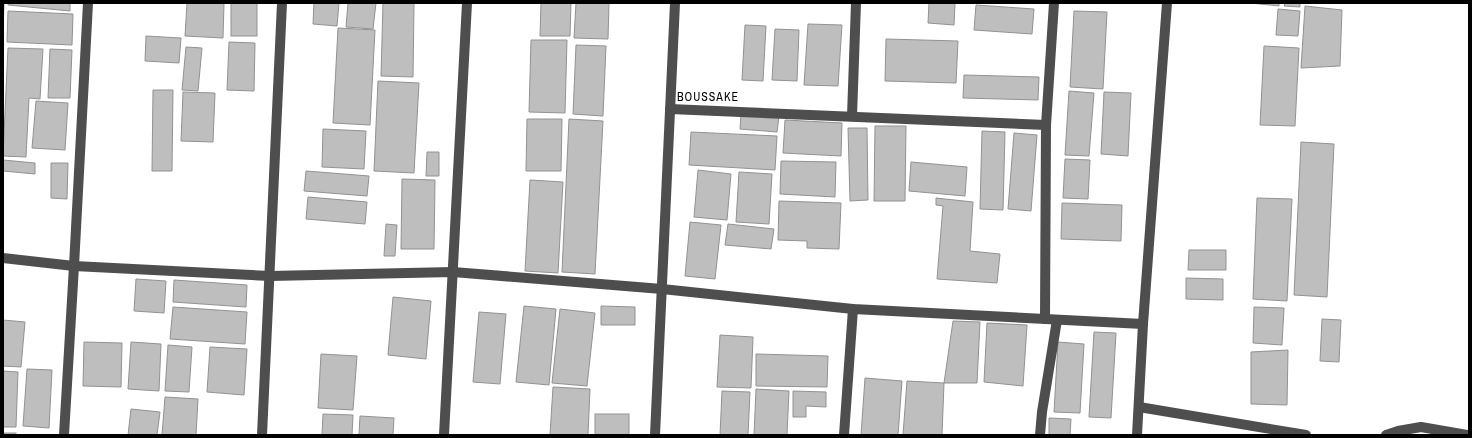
<svg xmlns="http://www.w3.org/2000/svg" width="1472" height="438" font-family="'Archivo Narrow',sans-serif">
  <style>
    .building { fill: #bebebe; stroke: #929292 }
    .lines { fill: none; stroke-linecap: round; stroke-linejoin: round }
    .minor { stroke: #4e4e4e; stroke-width: 10 }
    .labels { text-anchor: middle; dominant-baseline: central; stroke-width: 3; stroke-linejoin: round; paint-order: stroke }
    .neighbourhood-label { font-size: 12px; letter-spacing: 1px; fill: #000; stroke: #fff }
  </style>
  <rect width="100%" height="100%" fill="#fff"/>
  <g class="building">
    <polygon points="3,3 4,3 3,34"/>
    <polygon points="8,3 70,3 70,11 8,5"/>
    <polygon points="187,3 224,3 223,38 185,36"/>
    <rect x="231" y="3" width="26" height="33"/>
    <polygon points="314,3 339,3 337,26 313,24"/>
    <polygon points="348,3 376,3 373,29 346,27"/>
    <polygon points="383,3 414,3 413,77 381,76"/>
    <polygon points="541,3 571,3 570,36 540,36"/>
    <polygon points="576,3 609,3 608,39 574,38"/>
    <polygon points="929,3 955,3 954,25 928,23"/>
    <polygon points="1250,3 1279,3 1279,6"/>
    <polygon points="1285,3 1300,3 1300,7 1284,6"/>
    <polygon points="976,5 1034,9 1032,34 974,30"/>
    <polygon points="1305,6 1342,10 1340,66 1301,68"/>
    <polygon points="1278,9 1300,11 1298,36 1276,35"/>
    <polygon points="8,11 73,14 72,45 7,42"/>
    <polygon points="1074,11 1107,12 1103,89 1070,87"/>
    <polygon points="808,24 842,25 838,86 804,85"/>
    <polygon points="745,25 766,26 763,81 742,80"/>
    <polygon points="338,28 375,30 370,125 333,123"/>
    <polygon points="775,29 799,30 797,81 772,80"/>
    <polygon points="146,36 181,38 179,63 145,61"/>
    <polygon points="886,39 958,41 956,83 885,81"/>
    <polygon points="531,40 567,40 565,113 529,112"/>
    <polygon points="229,42 255,43 254,91 227,90"/>
    <polygon points="576,45 606,46 603,116 573,114"/>
    <polygon points="1264,46 1299,48 1295,126 1260,125"/>
    <polygon points="186,47 202,48 198,91 182,90"/>
    <polygon points="8,48 43,49 40,99 29,98 26,157 3,156"/>
    <polygon points="50,49 72,50 70,98 48,98"/>
    <polygon points="964,75 1039,77 1038,100 963,98"/>
    <polygon points="378,81 419,83 414,173 374,171"/>
    <polygon points="153,90 173,90 172,171 152,171"/>
    <polygon points="1069,91 1094,93 1089,156 1065,155"/>
    <polygon points="183,92 215,93 213,142 181,141"/>
    <polygon points="1104,92 1131,93 1128,156 1101,154"/>
    <polygon points="36,101 68,103 65,150 32,148"/>
    <polygon points="741,114 779,116 777,132 740,129"/>
    <polygon points="527,119 562,119 561,171 526,171"/>
    <polygon points="569,119 603,121 595,274 562,272"/>
    <polygon points="785,120 842,123 841,156 783,153"/>
    <polygon points="875,126 906,126 905,201 874,201"/>
    <polygon points="848,128 867,128 868,200 850,201"/>
    <polygon points="323,129 366,131 364,169 322,167"/>
    <polygon points="982,131 1005,132 1003,210 980,209"/>
    <polygon points="691,132 777,136 775,170 689,165"/>
    <polygon points="1014,133 1037,135 1031,211 1008,209"/>
    <polygon points="1301,142 1334,144 1327,297 1294,295"/>
    <polygon points="427,152 439,152 439,176 426,176"/>
    <polygon points="1065,159 1090,160 1088,199 1063,198"/>
    <polygon points="3,160 35,163 35,174 3,171"/>
    <polygon points="781,161 836,162 835,197 780,194"/>
    <polygon points="911,162 967,167 965,196 909,191"/>
    <polygon points="51,163 68,163 67,199 51,198"/>
    <polygon points="698,170 731,174 727,220 694,217"/>
    <polygon points="306,171 369,176 367,196 304,191"/>
    <polygon points="739,172 772,174 769,224 736,222"/>
    <polygon points="402,179 435,180 434,249 401,249"/>
    <polygon points="530,180 563,182 558,273 525,271"/>
    <polygon points="308,197 367,202 365,224 306,219"/>
    <polygon points="936,198 973,202 970,251 1000,254 997,283 937,279 943,206 936,205"/>
    <polygon points="1257,198 1292,199 1287,301 1253,299"/>
    <polygon points="779,201 841,203 839,249 807,248 807,241 778,240"/>
    <polygon points="1062,203 1122,205 1121,241 1061,239"/>
    <polygon points="690,222 721,225 715,279 685,276"/>
    <polygon points="386,224 397,225 395,256 384,256"/>
    <polygon points="728,224 774,229 771,249 725,245"/>
    <polygon points="1189,250 1226,250 1226,270 1188,270"/>
    <polygon points="1186,278 1223,279 1223,300 1186,299"/>
    <polygon points="136,279 166,281 164,313 134,311"/>
    <polygon points="174,280 247,285 246,307 173,302"/>
    <polygon points="393,297 431,301 426,359 388,355"/>
    <polygon points="524,306 556,309 549,385 516,382"/>
    <polygon points="601,306 635,307 635,325 601,325"/>
    <polygon points="173,307 247,312 245,344 170,339"/>
    <polygon points="1254,307 1284,308 1282,345 1253,343"/>
    <polygon points="560,309 595,313 587,386 552,383"/>
    <polygon points="479,312 506,314 500,384 473,382"/>
    <polygon points="1322,319 1341,320 1339,362 1320,361"/>
    <polygon points="3,320 25,322 21,367 3,366"/>
    <polygon points="953,321 980,322 977,383 944,383"/>
    <polygon points="987,323 1027,325 1023,386 984,382"/>
    <polygon points="1094,332 1116,333 1111,418 1089,417"/>
    <polygon points="720,335 753,337 751,388 717,387"/>
    <polygon points="84,342 122,343 121,387 83,386"/>
    <polygon points="131,342 161,344 159,391 128,389"/>
    <polygon points="1058,342 1084,344 1080,413 1054,412"/>
    <polygon points="168,345 192,347 189,392 165,391"/>
    <polygon points="210,347 247,349 244,395 207,392"/>
    <polygon points="1288,350 1287,405 1251,404 1251,352"/>
    <polygon points="321,354 357,356 353,410 318,408"/>
    <polygon points="756,354 828,356 827,387 756,386"/>
    <polygon points="27,369 52,370 49,428 23,426"/>
    <polygon points="3,371 18,372 16,427 3,427"/>
    <polygon points="865,378 902,381 898,435 861,435"/>
    <polygon points="907,381 944,383 942,435 903,435"/>
    <polygon points="553,387 590,389 588,435 550,435"/>
    <polygon points="756,389 789,391 787,435 754,435"/>
    <polygon points="722,391 750,392 748,435 720,435"/>
    <polygon points="793,391 826,392 826,407 806,406 806,417 793,417"/>
    <polygon points="165,397 198,399 196,435 162,435"/>
    <polygon points="131,409 160,412 157,435 128,435"/>
    <polygon points="323,414 353,415 352,435 322,435"/>
    <rect x="595" y="414" width="34" height="21"/>
    <polygon points="360,416 394,418 393,435 359,435"/>
    <polygon points="1049,418 1071,419 1070,435 1049,435"/>
    <rect x="3" y="433" width="13" height="2"/>
  </g>
  <g class="lines">
    <g class="minor">
      <polyline points="670,109 1046,125"/>
      <polyline points="852,116 856,3"/>
      <polyline points="3,258 74,266 270,276 453,272 662,289 853,309 1143,324"/>
      <polyline points="1045,319 1046,125 1054,3"/>
      <polyline points="1139,407 1306,435"/>
      <polyline points="64,435 74,266 88,3"/>
      <polyline points="262,435 282,3"/>
      <polyline points="444,435 467,3"/>
      <polyline points="655,435 675,3"/>
      <polyline points="844,435 853,309"/>
      <polyline points="1040,435 1042,412 1057,320"/>
      <polyline points="1137,435 1143,324 1167,3"/>
      <polyline points="1386,435 1398,431 1421,427 1467,435"/>
    </g>
  </g>
  <g class="labels">
    <g class="neighbourhood-label">
      <text x="708" y="97">BOUSSAKE</text>
    </g>
  </g>
  <rect width="1472" height="438" fill="none" stroke="#000000" stroke-width="8"/>
</svg>
